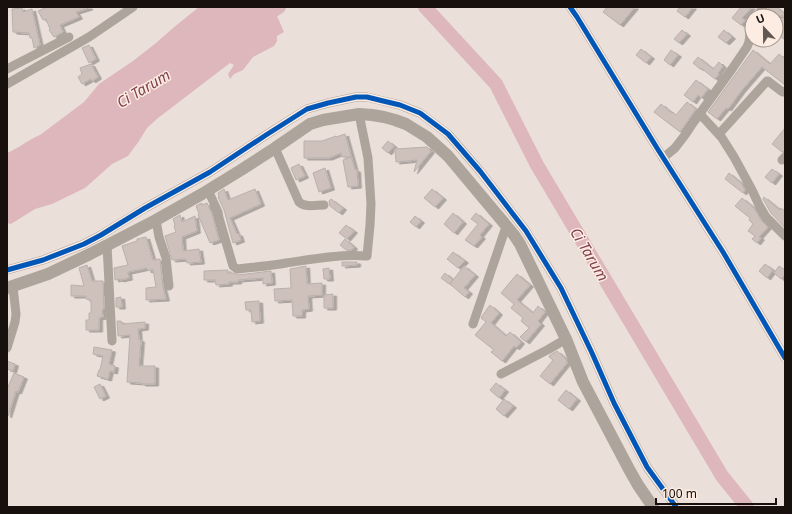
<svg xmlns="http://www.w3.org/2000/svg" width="792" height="514" font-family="'Noto Sans',sans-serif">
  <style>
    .water { fill: #ddb7bb }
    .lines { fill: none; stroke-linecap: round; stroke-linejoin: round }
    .river { stroke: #ddb7bb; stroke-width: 14 }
    .building { fill: #cec0bb; stroke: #bab1ad; filter: url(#shadow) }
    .minor { stroke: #ada49b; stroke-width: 9 }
    .tertiary { stroke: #ada49b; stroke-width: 12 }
    .cycleway-casing { stroke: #fcece2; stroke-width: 8 }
    .cycleway { stroke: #0057b8; stroke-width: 5 }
    .labels { text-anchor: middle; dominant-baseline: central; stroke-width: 3; stroke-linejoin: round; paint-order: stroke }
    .water-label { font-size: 15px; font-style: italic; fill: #81414e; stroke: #fcece2 }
  </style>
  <defs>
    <filter id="shadow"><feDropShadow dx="3.5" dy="2" stdDeviation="0" flood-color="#0004"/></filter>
  </defs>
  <rect width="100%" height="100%" fill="#eadfd9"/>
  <path class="water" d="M199,7H273L284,32L277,36V41L274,46L253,57L243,70L234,74L230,79L228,74L234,65L230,63L158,118L147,128L139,141L128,156L112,164L85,188L52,204L35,209L11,224L7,223V153C19,148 28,140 40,135L84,102L99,84L133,61L156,43L173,28Z"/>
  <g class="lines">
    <g class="river">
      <polyline points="425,7 496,84 537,165 722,476 747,507"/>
      <polyline points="257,20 279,7"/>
    </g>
  </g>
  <g class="building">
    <polygon points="47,7 89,7 89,8 76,12 79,17 60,25 63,32 54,37 49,30 50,29 46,19 43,20 38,11"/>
    <polygon points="607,7 635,7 620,25 603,12"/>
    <polygon points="680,7 693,7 685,17 677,11"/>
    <polygon points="741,7 752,7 742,18 745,20 741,25 732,18"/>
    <polygon points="769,7 776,7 785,14 785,16 765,16"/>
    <polygon points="22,8 23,12 32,9 40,45 34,48 32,38 30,38 29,33 13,32 12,9"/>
    <polygon points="785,16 785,40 776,33 776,27"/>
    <polygon points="682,30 687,34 679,43 674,39"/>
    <polygon points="724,30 732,37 726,43 718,37"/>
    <polygon points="89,45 96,59 89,63 82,48"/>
    <polygon points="641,49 651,57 646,63 636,55"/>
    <polygon points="671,50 678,55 670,65 664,60"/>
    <polygon points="753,50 770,64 779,54 785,59 785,85 762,67 742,90 728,109 726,108 717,119 708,112"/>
    <polygon points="698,57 713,69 719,62 723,66 718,73 719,74 715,79 701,68 700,69 693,63"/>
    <polygon points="91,64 98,77 92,81 91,79 82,84 78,77 82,74 80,68"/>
    <polygon points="696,80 708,89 701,98 698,95 693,102 684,95"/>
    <polygon points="687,102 696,109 680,132 654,112 661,104 672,113 673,112 676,115"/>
    <polygon points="785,128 785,151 782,152 772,144"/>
    <polygon points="345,134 355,170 357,170 358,186 348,187 343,160 351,157 342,157 341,153 329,158 304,158 304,141 322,141 336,136 336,137"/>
    <polygon points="388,141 394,146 388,153 382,148"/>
    <polygon points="427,147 431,151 414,172 417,160 396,162 395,149"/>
    <polygon points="299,164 305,176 296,180 291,168"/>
    <polygon points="325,168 331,188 319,192 313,173"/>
    <polygon points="772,169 779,174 772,183 765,177"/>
    <polygon points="729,173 741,183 745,190 743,193 725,179"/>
    <polygon points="224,189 228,200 255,189 261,204 230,218 237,234 239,234 241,240 233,243 224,210 218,197 219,197 218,193"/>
    <polygon points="432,189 443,198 435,207 424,198"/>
    <polygon points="764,197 780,210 781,208 785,211 785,228 771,213 763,199"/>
    <polygon points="742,198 754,208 761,220 768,227 759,237 761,238 757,243 752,239 755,236 748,231 753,224 749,220 750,218 735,206"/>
    <polygon points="331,199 343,208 339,213 330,206 329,201"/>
    <polygon points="202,203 202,205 207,203 212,214 219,240 210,243 198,215 199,214 196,206"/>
    <polygon points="453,213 463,222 454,233 444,224"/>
    <polygon points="476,213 489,224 480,235 482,237 474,246 465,240 478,224 471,219"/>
    <polygon points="180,215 182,222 195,216 197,231 182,237 183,251 199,249 201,262 187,263 186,259 172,260 165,236 176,232 174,226 175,225 173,219"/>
    <polygon points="415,216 421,221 416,227 410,222"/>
    <polygon points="346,225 354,231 347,239 339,233"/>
    <polygon points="146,237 153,260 160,259 163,287 166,299 146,300 146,288 156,287 153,269 148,271 147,268 128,272 129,278 120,280 120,279 115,280 114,268 128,265 122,246 137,241 137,239"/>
    <polygon points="345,239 354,247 352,250 346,250 340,245"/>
    <polygon points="453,252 465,261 458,268 447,259"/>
    <polygon points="342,262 357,262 357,265 342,266"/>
    <polygon points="765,264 773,270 767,278 759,271"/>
    <polygon points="87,265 92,281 103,281 104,309 102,310 103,317 99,318 99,330 86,330 86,320 89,320 89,313 91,313 91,300 86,299 86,296 71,296 71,285 84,286 79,268"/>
    <polygon points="306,266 307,284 322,283 322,295 308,296 309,309 302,310 302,316 293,316 292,300 275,301 274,289 291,288 290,269"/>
    <polygon points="464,266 475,275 464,288 469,292 465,297 450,284"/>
    <polygon points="779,266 785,270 785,274 781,279 774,273"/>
    <polygon points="329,268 330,279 324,279 323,269"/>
    <polygon points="228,270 228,273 233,273 238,275 271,271 272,283 263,284 263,278 238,280 238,282 229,282 229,284 216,285 215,280 204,280 204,271"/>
    <polygon points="445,273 453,280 449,284 441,278"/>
    <polygon points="517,274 530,285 517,300 533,313 538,306 545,312 538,321 541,324 526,342 520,337 529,328 521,321 523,318 511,308 514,304 501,293"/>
    <polygon points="333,294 333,308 324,308 324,295"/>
    <polygon points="121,297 122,307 116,307 116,298"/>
    <polygon points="259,301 260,321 252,322 251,310 246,310 245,302"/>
    <polygon points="490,305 499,313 491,323 506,336 510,332 521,342 516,348 514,346 502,361 491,352 494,350 475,335 486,322 481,318 482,316"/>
    <polygon points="117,321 121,321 122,324 145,322 145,328 138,329 139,340 141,340 139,366 155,366 155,384 142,384 142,383 127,382 130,335 118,336"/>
    <polygon points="94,347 112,350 109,364 115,366 114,372 110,371 108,379 97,376 99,370 100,370 103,356 93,354"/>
    <polygon points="557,351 566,359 567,363 550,384 540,376 553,360 549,357 550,355"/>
    <polygon points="7,361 15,364 13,371 7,369"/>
    <polygon points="14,373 24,377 18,392 16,391 8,416 7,415 7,389"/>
    <polygon points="496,383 505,390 499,398 490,390"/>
    <polygon points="100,384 106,396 100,399 94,387"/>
    <polygon points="566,390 577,399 569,409 558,400"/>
    <polygon points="504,399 513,406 504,416 496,409"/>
  </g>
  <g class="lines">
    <g class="minor">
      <polyline points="570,7 577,17 657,148 723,252 785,358"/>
      <polyline points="758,16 763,7"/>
      <polyline points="7,69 69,37"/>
      <polyline points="7,84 89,37 133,7"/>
      <polyline points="700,114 722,138 734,157 752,190 759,205 766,217 785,236"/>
      <polyline points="719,134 767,81 768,81 781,91 783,92 785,91"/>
      <path d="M275,148L299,202C305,208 316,205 324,205"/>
      <polyline points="663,158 675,148 685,135 693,123 732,69 747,47 749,42 750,33 752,27"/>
      <polyline points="782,160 785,157"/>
      <path d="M208,190L218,212L219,218L233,266L237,269C253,267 270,266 286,263C313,259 339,254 367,256L370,225L371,204L368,158L359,114"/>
      <polyline points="156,220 159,237 166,258 169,286"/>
      <polyline points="107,245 112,341"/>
      <polyline points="7,270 43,260 84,244 101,235 145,208 210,172 266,135 307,109 328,103 356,97 367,97 379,100 400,105 420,113 448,134 480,171 526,231 561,288 592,353 614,403 647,467 676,507"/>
      <polyline points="473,324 506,227"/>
      <polyline points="7,348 15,322 16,314 13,287"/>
      <polyline points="501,374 549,349 566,339"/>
    </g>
    <polyline class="tertiary" points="7,288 48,274 90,254 156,220 202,194 241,170 275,148 310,124 323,120 359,114 372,115 384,117 395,120 406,124 427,137 448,156 514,235 520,244 566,339 583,382 630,471 638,485 653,507"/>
    <defs>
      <g id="cycleway">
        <polyline points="570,7 577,17 657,148 723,252 785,358"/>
        <polyline points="7,270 43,260 84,244 101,235 145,208 210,172 266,135 307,109 328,103 356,97 367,97 379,100 400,105 420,113 448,134 480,171 526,231 561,288 592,353 614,403 647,467 676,507"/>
      </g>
    </defs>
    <use href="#cycleway" class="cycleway-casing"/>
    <use href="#cycleway" class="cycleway"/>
  </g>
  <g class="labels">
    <g class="water-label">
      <text transform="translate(143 88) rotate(-31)">Ci Tarum</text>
      <text transform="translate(590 254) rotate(59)">Ci Tarum</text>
    </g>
  </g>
  <rect width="792" height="514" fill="none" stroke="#17100c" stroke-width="16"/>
  <g transform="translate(764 28) rotate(338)"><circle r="19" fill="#fcece2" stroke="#a0948c"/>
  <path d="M0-3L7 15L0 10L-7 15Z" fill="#615854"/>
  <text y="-6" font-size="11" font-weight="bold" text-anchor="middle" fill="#17100c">U</text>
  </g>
  <path d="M656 498v6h120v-6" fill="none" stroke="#17100c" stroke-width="2"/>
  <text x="662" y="498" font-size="12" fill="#17100c" stroke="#fcece2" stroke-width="3" paint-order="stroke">100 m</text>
</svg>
